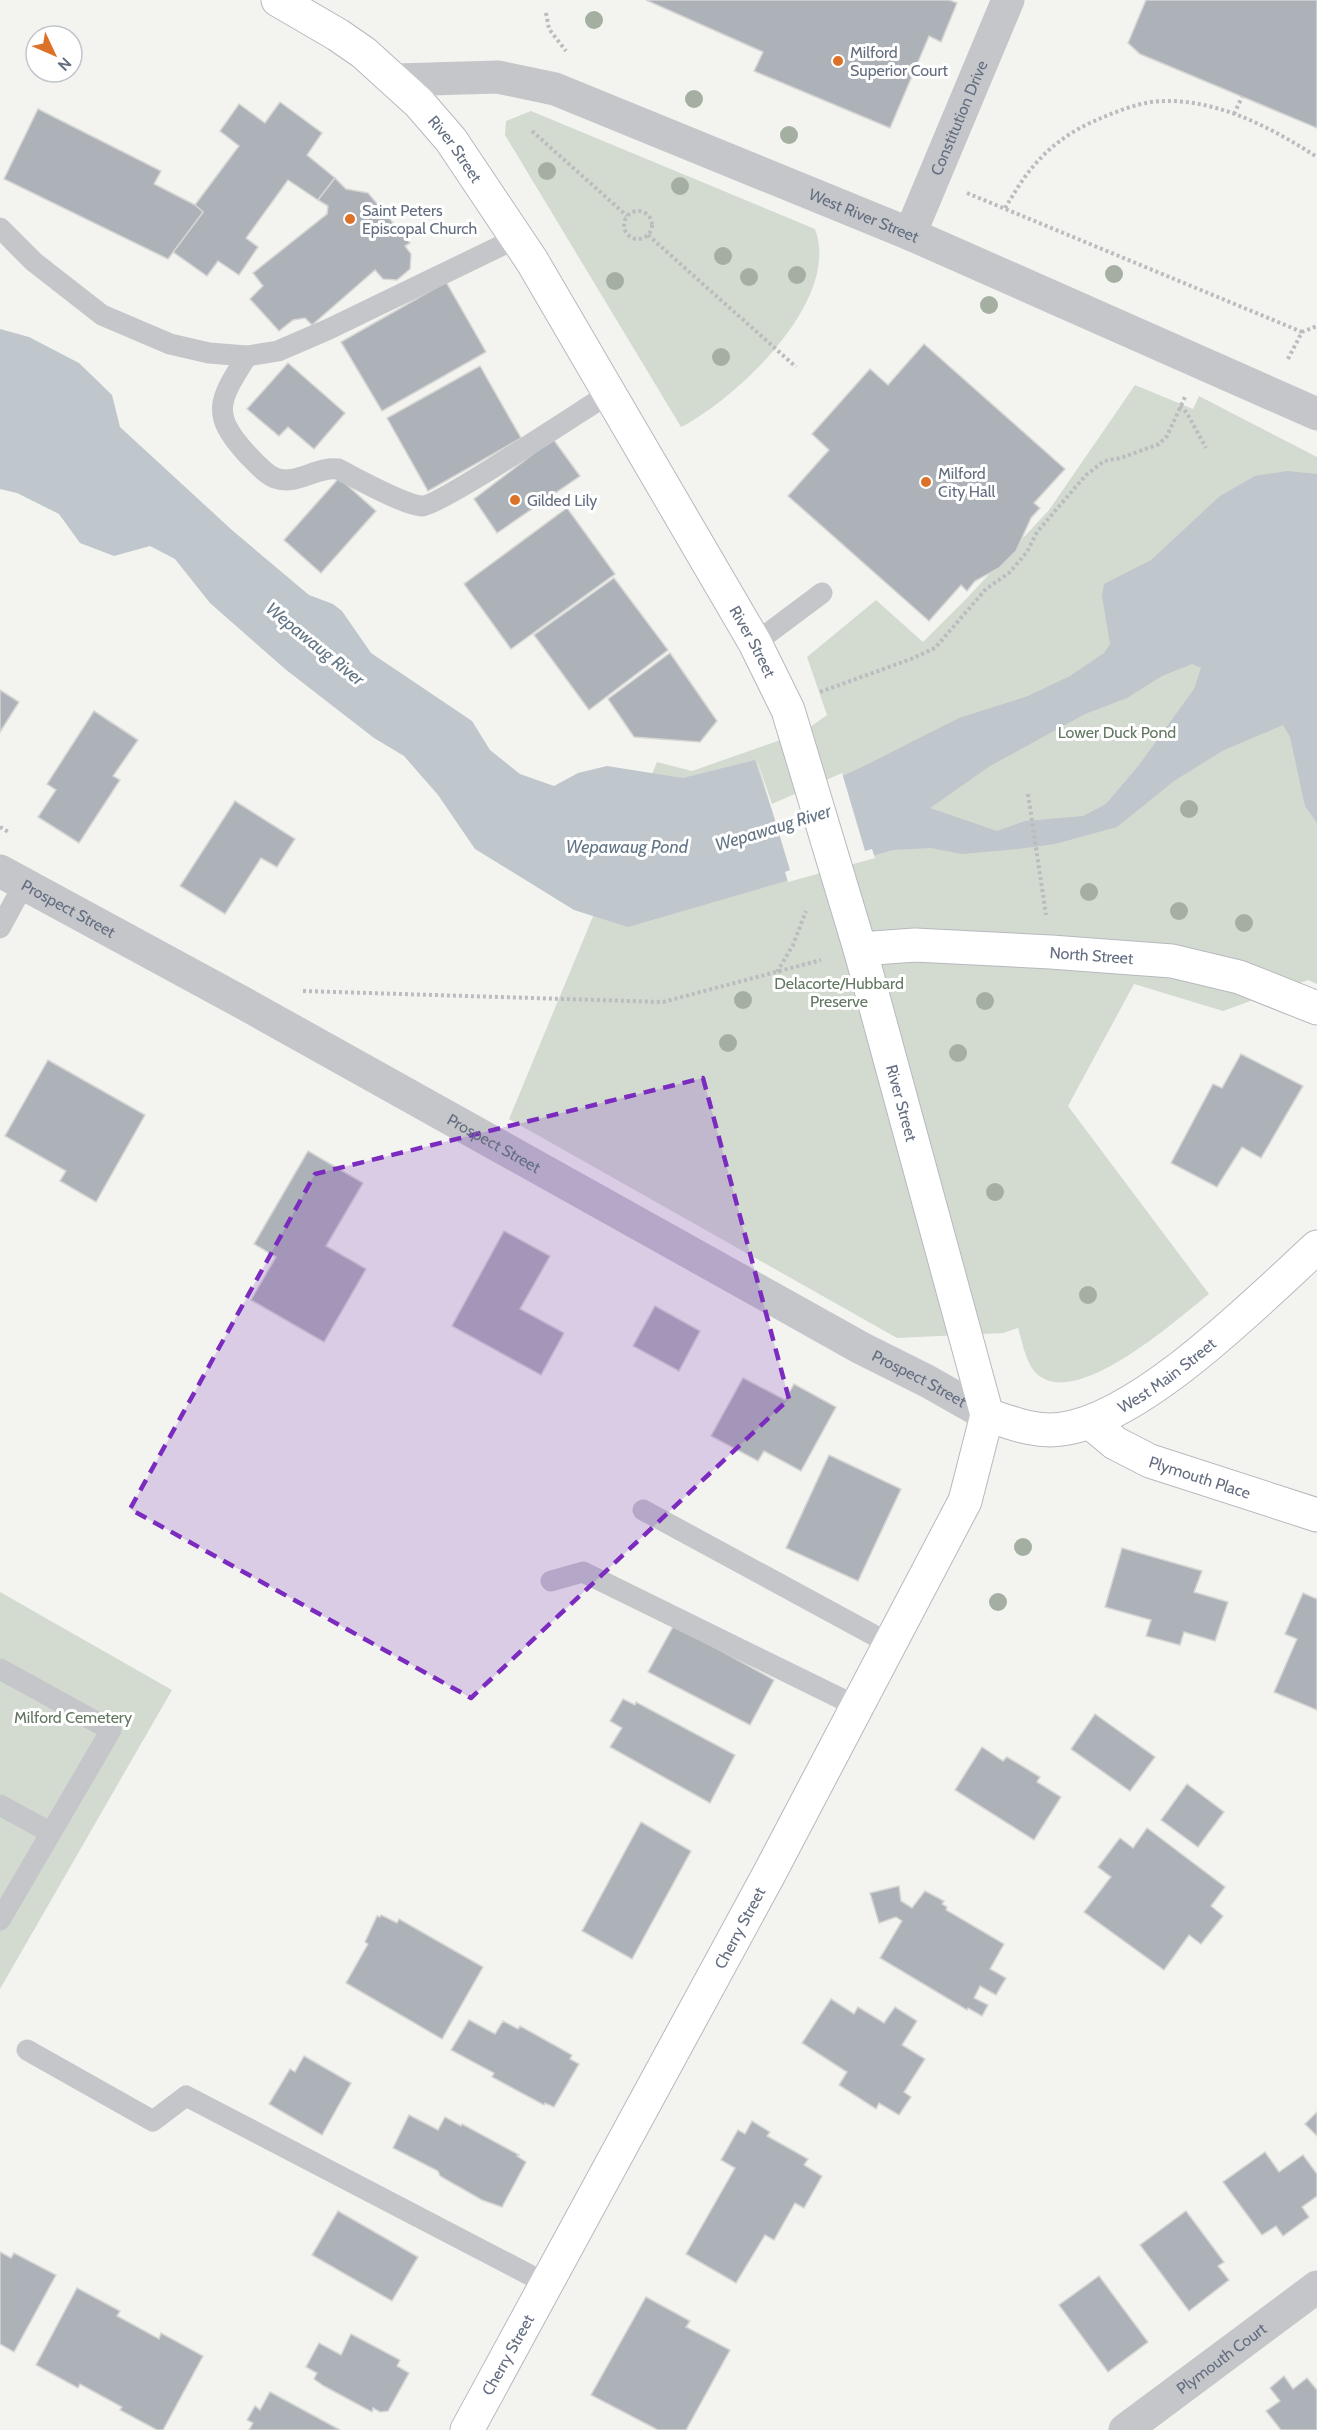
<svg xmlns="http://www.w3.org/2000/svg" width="1317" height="2430" font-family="Cabin,sans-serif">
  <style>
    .green { fill: #d3dbd1 }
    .water { fill: #bfc6cc; fill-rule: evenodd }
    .pier { fill: #f3f4f0 }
    .building { fill: #adb1b8; stroke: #d5d5d3; stroke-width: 1.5 }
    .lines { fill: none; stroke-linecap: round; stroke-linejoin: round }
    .secondary-casing { stroke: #b6b9be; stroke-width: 35 }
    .path { stroke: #bbbcbf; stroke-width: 4; stroke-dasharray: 3 3; stroke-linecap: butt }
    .service { stroke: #c4c6ca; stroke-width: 21 }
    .minor { stroke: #c4c6ca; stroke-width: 33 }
    .tertiary { stroke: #c4c6ca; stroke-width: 33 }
    .secondary { stroke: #fff; stroke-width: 33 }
    .tree { fill: #a4afa2 }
    .marked { fill: #7b2cbf; fill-opacity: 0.2; stroke: #7b2cbf; stroke-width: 4.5; stroke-dasharray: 12 8; stroke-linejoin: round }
    .poi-dot { fill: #db7228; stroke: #fff; stroke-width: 2 }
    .labels { text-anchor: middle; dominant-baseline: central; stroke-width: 6; stroke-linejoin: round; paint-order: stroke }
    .poi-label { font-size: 16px; fill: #646e80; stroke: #fff; text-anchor: start }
    .street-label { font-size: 16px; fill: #646e80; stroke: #fff }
    .park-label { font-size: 16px; fill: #637762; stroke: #fff }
    .water-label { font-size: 18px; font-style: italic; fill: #647685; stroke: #fff }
  </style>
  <rect width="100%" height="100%" fill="#f3f4f0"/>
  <g class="green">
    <path d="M531,111L815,229C842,300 737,398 681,427L505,135L506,121Z"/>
    <path d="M1135,385L1193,409L1199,396L1317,457V984L1308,980L1223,1011L1134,984L1068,1106L1209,1294C1177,1319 1072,1415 1034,1371C1025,1359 1022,1341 1018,1328L1003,1333L897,1338L509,1119L657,762L692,771L803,732L827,715L807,657L876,600L923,642L967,598L1049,510Z"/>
    <polygon points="0,1592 172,1690 0,1989"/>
  </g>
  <path class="water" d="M0,329L29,337L79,363L112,395L120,427L233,531L309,595L333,604L342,611L371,653L472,721L490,750L520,774L554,786L578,773L607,766L683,778L755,760L771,808L862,767L959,718L1028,696L1070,676L1104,653L1110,644L1102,596L1104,584L1151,560L1220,496L1255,476L1287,471L1317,474V823L1305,806L1290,737L1283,725L1224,750L1174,781L1117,827L1055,844L1018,849L962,854L931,848L893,850L628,927L574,910L475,849L438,795L404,756L374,738L285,669L210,603L175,559L150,546L114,556L80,543L59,514L17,493L0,489ZM1192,664L1201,668L1194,689L1139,765L1106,804L1083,816L1025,821L997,831L930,808L990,766L1085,714L1127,698L1162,676Z"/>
  <polygon class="pier" points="756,757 772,804 842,773 865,851 872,849 875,858 788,882 785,872 790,870"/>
  <g class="building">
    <polygon points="646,0 949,0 957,3 941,42 929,36 890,128 754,71 763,52"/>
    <polygon points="1146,0 1317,0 1317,128 1140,54 1128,43"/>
    <polygon points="280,102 322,133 307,155 335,178 318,200 288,180 246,238 258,247 239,275 218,261 207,276 173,252 203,212 195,205 239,146 220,131 239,104 265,123"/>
    <polygon points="38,109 161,171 154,184 195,205 203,212 168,259 4,179"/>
    <polygon points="335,178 346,189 368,193 410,243 405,246 411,254 410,269 397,280 383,279 375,270 312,325 305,318 293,320 279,331 250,299 263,286 253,273 327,214 328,206 318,200"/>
    <polygon points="446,282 486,352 382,411 341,342"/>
    <polygon points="924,344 1065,469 1034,503 1040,508 1031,518 1016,551 999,568 975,581 967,591 961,585 929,621 788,496 829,450 812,434 870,369 888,385"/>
    <polygon points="288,363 345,413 314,449 288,427 279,436 247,409"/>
    <polygon points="480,366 521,438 428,491 387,418"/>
    <polygon points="553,439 580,476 497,533 474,499"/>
    <polygon points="339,478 376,511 321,573 284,540"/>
    <polygon points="567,508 615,574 511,649 464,584"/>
    <polygon points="614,578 668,650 589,710 534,635"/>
    <polygon points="670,653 717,721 700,742 634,737 608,699"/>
    <polygon points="0,690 19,702 0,732"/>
    <polygon points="94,711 138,740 113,776 120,780 79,843 38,817 56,790 47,784"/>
    <polygon points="235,801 295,839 277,867 261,858 225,914 180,886"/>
    <polygon points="1241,1054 1303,1086 1261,1158 1242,1147 1217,1187 1171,1163 1213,1084 1222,1088"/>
    <polygon points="48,1060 145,1115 96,1202 60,1181 66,1171 5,1136"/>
    <polygon points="308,1151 363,1183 326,1246 366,1269 324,1342 251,1300 276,1257 254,1244"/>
    <polygon points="504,1231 550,1256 520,1309 564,1333 541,1375 452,1326"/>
    <polygon points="655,1306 700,1331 679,1371 633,1346"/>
    <polygon points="743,1378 785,1400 794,1384 836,1407 801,1471 764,1451 758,1461 711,1436"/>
    <polygon points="829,1455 901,1489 858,1581 786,1548"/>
    <polygon points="1122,1548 1202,1571 1194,1592 1228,1602 1215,1641 1184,1632 1180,1645 1146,1636 1151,1620 1105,1607"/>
    <polygon points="1303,1593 1317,1599 1317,1710 1274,1692 1297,1639 1285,1634"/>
    <polygon points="674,1625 774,1680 750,1725 648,1672"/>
    <polygon points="623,1699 635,1705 636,1702 735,1755 710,1803 610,1747 622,1728 610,1721"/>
    <polygon points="1095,1714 1155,1757 1130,1791 1071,1749"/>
    <polygon points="982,1747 1003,1761 1007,1757 1040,1777 1037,1782 1061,1797 1034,1840 955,1790"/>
    <polygon points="1187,1784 1224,1812 1198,1847 1161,1820"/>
    <polygon points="641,1822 691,1851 632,1959 582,1931"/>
    <polygon points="1147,1828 1225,1887 1211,1906 1223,1916 1201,1944 1189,1935 1164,1970 1084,1912 1111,1877 1098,1867 1120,1838 1133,1848"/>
    <polygon points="899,1886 901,1901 912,1908 925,1891 944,1901 942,1904 947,1907 946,1910 1004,1944 990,1969 1006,1978 996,1995 980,1986 974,1998 988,2005 982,2016 968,2008 967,2010 880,1958 902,1921 896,1917 879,1923 870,1893"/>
    <polygon points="381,1915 397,1923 399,1919 483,1967 442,2039 346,1983 368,1944 365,1942 377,1916 380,1917"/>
    <polygon points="831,1999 854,2014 858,2007 884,2023 895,2007 917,2021 902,2045 925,2059 904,2092 911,2097 899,2115 879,2103 876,2109 839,2085 847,2072 802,2043"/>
    <polygon points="469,2020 495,2034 503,2021 518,2029 520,2026 572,2055 570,2059 579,2064 554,2107 545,2103 544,2105 492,2077 494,2073 451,2050"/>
    <polygon points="304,2056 351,2083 322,2135 269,2104 290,2069 295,2072"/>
    <polygon points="1317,2112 1317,2136 1305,2124"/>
    <polygon points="409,2115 438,2130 445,2117 461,2126 462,2124 519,2155 517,2156 526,2162 502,2207 482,2200 440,2176 438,2171 393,2148"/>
    <polygon points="752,2121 770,2132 767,2136 808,2159 804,2165 822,2176 804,2208 795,2203 774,2240 765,2235 736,2283 686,2254 735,2168 721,2160 738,2130 745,2134"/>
    <polygon points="1265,2152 1279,2172 1303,2155 1317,2174 1317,2196 1302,2207 1309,2217 1283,2236 1276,2226 1262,2235 1223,2182"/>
    <polygon points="338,2211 418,2257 392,2301 312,2255"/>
    <polygon points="1186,2211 1224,2262 1218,2266 1229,2280 1189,2311 1140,2245"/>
    <polygon points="0,2252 11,2258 14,2253 56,2275 14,2352 0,2344"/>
    <polygon points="1099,2276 1148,2342 1108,2372 1059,2305"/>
    <polygon points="77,2288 120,2311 117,2316 159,2339 161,2333 203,2356 163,2430 157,2430 120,2410 122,2407 80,2384 78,2388 36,2365"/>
    <polygon points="646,2297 690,2321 686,2327 730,2350 686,2430 658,2430 591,2395"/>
    <polygon points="351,2334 400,2360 397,2366 409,2373 388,2411 380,2412 373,2408 372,2412 324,2386 314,2379 317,2373 306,2367 319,2343 341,2355"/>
    <polygon points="1284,2376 1293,2389 1307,2378 1317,2390 1317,2430 1281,2430 1266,2411 1280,2401 1270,2388"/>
    <polygon points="270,2392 340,2430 249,2430 253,2423 247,2420 255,2406 260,2410"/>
  </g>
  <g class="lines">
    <defs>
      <g id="secondary">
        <path id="s5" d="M278,0L338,35L364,53L419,103L451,140L532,261L755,643L788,710L860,949L987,1415L965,1501L768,1876L467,2430"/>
        <path id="s6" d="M860,949L915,945L1051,952L1172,961L1239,977L1317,1008"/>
        <path id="s7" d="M987,1415C1012,1423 1036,1433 1062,1429C1142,1418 1257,1302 1317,1247"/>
        <path id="s8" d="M1091,1423L1115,1443L1150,1461L1317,1515"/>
      </g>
    </defs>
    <use href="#secondary" class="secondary-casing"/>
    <g class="path">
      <polyline points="546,13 549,29 566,51"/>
      <polyline points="1234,114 1242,97"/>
      <polyline points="532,131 627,216"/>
      <polyline points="967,193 1302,332"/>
      <path d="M1005,208C1015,192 1025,174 1039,160C1055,142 1077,128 1099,119C1115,112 1133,105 1151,102C1210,95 1269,126 1317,157"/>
      <circle cx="638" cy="225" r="14"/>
      <polyline points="648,235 796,367"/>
      <polyline points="1288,359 1302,332 1317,326"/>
      <polyline points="1180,406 1187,413 1206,448"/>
      <polyline points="820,692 911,659 935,648 986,589 1009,573 1027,552 1037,532 1086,475 1104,461 1121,458 1159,444 1167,436 1185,397"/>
      <polyline points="1028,794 1046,915"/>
      <polyline points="0,827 10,833"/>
      <polyline points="777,972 793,945 806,911"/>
      <polyline points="303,991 663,1002 821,960"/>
    </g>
    <g class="service">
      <polyline points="0,228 34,262 102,315 170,344 209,353 247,356 278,351 329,329 517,238"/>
      <path d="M247,356C220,399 209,413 247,454C255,462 265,474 275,478C296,486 317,466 338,469C356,478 404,505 422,506C439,506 584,409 610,393"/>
      <polyline points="755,643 822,593"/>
      <polyline points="0,928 24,884"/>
      <polyline points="643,1510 890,1644"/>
      <polyline points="551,1581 583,1572 856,1706"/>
      <polyline points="0,1669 111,1730 0,1920"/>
      <polyline points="0,1805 51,1833"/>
      <polyline points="27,2050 153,2121 186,2096 547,2284"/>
    </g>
    <g class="minor">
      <path id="s1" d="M910,234L1008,0"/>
      <path id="s2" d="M0,871L245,1004L861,1348L927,1381L987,1415"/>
      <path id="s3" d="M1125,2430L1317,2287"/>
    </g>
    <path class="tertiary" id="s4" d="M396,80L498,77L555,89L910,234L1317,414"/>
    <use href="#secondary" class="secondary"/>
  </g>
  <g class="tree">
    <circle cx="594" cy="20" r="9"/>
    <circle cx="694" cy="99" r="9"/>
    <circle cx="789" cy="135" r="9"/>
    <circle cx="547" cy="171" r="9"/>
    <circle cx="680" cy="186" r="9"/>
    <circle cx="723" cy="256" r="9"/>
    <circle cx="1114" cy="274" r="9"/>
    <circle cx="797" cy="275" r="9"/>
    <circle cx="749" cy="277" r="9"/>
    <circle cx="615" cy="281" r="9"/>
    <circle cx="989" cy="305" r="9"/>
    <circle cx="721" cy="357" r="9"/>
    <circle cx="1189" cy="809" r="9"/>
    <circle cx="1089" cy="892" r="9"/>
    <circle cx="1179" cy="911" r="9"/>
    <circle cx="1244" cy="923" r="9"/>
    <circle cx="743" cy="1000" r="9"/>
    <circle cx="985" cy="1001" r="9"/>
    <circle cx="728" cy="1043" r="9"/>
    <circle cx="958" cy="1053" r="9"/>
    <circle cx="995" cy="1192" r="9"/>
    <circle cx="1088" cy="1295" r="9"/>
    <circle cx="1023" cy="1547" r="9"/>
    <circle cx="998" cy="1602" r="9"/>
  </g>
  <path class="marked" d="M703,1078L789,1399L471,1698L130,1509L315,1174Z"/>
  <g class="poi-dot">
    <circle cx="838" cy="61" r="6"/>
    <circle cx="350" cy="219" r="6"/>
    <circle cx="926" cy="482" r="6"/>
    <circle cx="515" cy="500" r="6"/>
  </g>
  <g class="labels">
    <g class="poi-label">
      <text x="850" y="52">Milford<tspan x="850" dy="18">Superior Court</tspan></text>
      <text x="362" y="210">Saint Peters<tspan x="362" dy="18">Episcopal Church</tspan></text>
      <text x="938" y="473">Milford<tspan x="938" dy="18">City Hall</tspan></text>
      <text x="527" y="500">Gilded Lily</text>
    </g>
    <g class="street-label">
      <text stroke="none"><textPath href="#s1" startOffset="126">Constitution Drive</textPath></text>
      <text stroke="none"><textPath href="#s5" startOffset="234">River Street</textPath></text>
      <text stroke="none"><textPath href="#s4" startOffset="494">West River Street</textPath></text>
      <text stroke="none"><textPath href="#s5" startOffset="810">River Street</textPath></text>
      <text stroke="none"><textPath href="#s2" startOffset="78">Prospect Street</textPath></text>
      <text stroke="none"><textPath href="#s6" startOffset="232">North Street</textPath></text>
      <text stroke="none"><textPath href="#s5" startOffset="1296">River Street</textPath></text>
      <text stroke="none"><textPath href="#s2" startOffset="564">Prospect Street</textPath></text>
      <text stroke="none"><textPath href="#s7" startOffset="196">West Main Street</textPath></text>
      <text stroke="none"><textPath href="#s2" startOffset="1050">Prospect Street</textPath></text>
      <text stroke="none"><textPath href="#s8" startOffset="123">Plymouth Place</textPath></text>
      <text transform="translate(740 1928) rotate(-62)">Cherry Street</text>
      <text transform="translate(508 2355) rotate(-61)">Cherry Street</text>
      <text stroke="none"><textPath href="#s3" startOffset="120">Plymouth Court</textPath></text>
    </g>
    <g class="park-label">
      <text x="1117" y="732">Lower Duck Pond</text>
      <text x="839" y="983">Delacorte/Hubbard<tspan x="839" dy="18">Preserve</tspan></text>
      <text x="73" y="1717">Milford Cemetery</text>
    </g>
    <g class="water-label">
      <text transform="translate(315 644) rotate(39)">Wepawaug River</text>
      <text transform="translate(773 828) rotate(-17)">Wepawaug River</text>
      <text x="627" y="847">Wepawaug Pond</text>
    </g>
  </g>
  <g transform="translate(54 54) rotate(134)"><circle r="28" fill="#ffffff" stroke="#c1c5cc" stroke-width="1.5"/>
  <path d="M0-4.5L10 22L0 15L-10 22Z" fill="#db7228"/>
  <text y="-9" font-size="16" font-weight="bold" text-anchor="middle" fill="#646e80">N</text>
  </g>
</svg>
